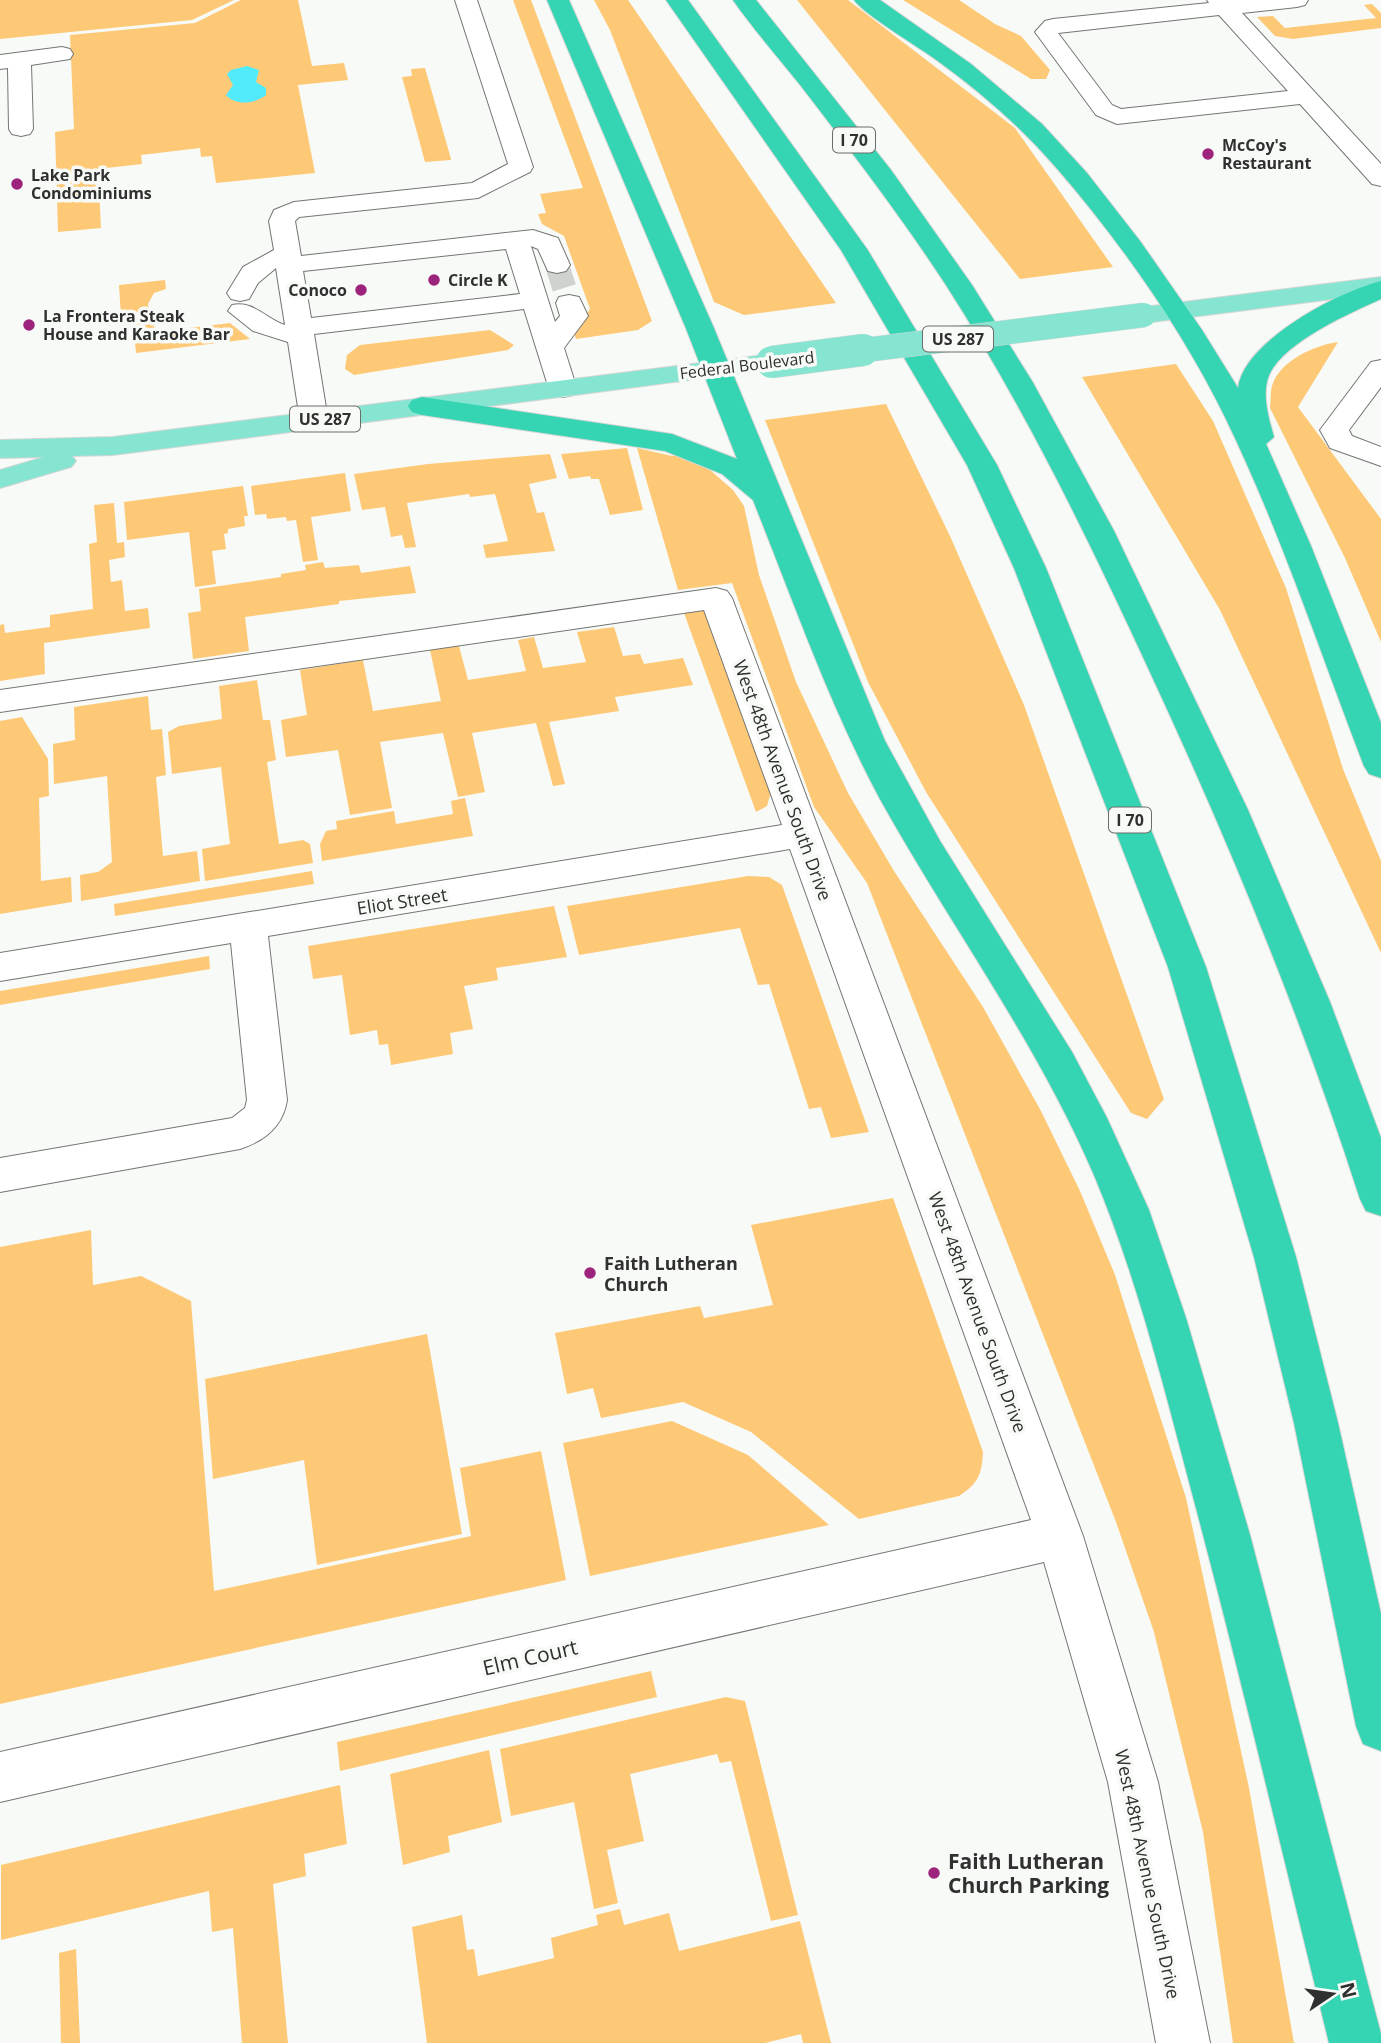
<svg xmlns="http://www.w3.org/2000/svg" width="1381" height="2043" font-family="'Open Sans',sans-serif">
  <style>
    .green { fill: #fec976 }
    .water { fill: #52eafd }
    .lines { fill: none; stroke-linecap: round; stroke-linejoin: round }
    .minor-tunnel { stroke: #cfd2ce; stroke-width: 24; stroke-dasharray: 24 12; stroke-linecap: butt }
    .minor-casing { stroke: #737673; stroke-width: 2 }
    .major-casing { stroke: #d5d6d5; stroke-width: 2 }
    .highway-casing { stroke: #d5d6d5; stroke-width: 2 }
    .minor { fill: #fff; fill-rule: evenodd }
    .major { fill: #86e5d1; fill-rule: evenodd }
    .highway { fill: #35d4b3; fill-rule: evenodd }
    .major-bridge-far1-casing { stroke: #d5d6d5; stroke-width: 25; stroke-linecap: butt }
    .major-bridge-casing { stroke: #d5d6d5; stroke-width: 33; stroke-linecap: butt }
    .major-bridge-far1 { stroke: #86e5d1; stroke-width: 24 }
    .major-bridge { stroke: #86e5d1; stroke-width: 32 }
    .poi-dot { fill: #9c247c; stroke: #f7faf6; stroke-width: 2.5 }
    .labels { text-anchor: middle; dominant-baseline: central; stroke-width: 7; stroke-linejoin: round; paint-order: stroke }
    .shield { fill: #f7faf6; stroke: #6b6d6b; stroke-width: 2 }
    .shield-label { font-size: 16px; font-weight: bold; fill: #2f302f }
    .far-poi-label { font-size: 16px; font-weight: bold; fill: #2f302f; stroke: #f7faf6; text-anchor: start }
    .far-street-label { font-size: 16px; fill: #2f302f; stroke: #f7faf6 }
    .street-label { font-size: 18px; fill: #2f302f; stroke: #f7faf6 }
    .poi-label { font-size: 18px; font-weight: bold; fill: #2f302f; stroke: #f7faf6; text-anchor: start }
    .near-street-label { font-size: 21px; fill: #2f302f; stroke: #f7faf6 }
    .near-poi-label { font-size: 21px; font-weight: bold; fill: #2f302f; stroke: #f7faf6; text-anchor: start }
  </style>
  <rect width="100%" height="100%" fill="#f7faf6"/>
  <g class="green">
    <polygon points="0,0 234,0 192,20 0,39"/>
    <polygon points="241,0 298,0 312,66 344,63 348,80 298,85 315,173 216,183 212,156 201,157 200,148 141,155 142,164 98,169 101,228 58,232 55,132 74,129 70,35 195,23"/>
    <polygon points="513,0 531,0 652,321 638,330 576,339 574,333 590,309 564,236 542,224 538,214 546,213 540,194 583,188"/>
    <polygon points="594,0 628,0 836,303 744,315 714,302 610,30"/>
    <polygon points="797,0 848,0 1015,128 1113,267 1020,279"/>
    <polygon points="903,0 959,0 995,24 1021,36 1050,70 1046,79 1031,79"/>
    <polygon points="1372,4 1381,13 1381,28 1293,39 1275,36 1257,17 1273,16 1285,28 1376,18 1364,5"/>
    <polygon points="425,68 451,159 451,160 425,162 402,77 412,76 411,69"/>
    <polygon points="165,280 166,289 154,293 148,304 149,313 121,316 119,285"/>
    <polygon points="149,319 156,329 165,331 230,323 250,339 136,353 133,321"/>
    <polygon points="490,330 514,345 508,350 354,375 345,369 347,355 360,345"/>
    <path d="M1338,342L1298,407L1381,519V642L1345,558L1270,408C1271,401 1270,393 1272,386C1279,361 1315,345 1338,342Z"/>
    <polygon points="1176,364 1213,421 1286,588 1343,769 1381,861 1381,953 1220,610 1082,377"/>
    <polygon points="886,404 950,536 1024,705 1164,1099 1147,1119 1131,1113 926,792 868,682 765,420"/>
    <polygon points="627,448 643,510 610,515 599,479 591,479 590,476 569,479 561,454"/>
    <polygon points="637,448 672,456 678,454 710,470 733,490 744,506 759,575 796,682 848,793 894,871 983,1007 1041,1111 1080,1191 1115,1275 1186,1498 1249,1788 1294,2043 1233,2043 1203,1832 1154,1632 1116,1522 867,883 814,807 732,583 678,590"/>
    <polygon points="550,454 557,478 529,484 537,513 544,512 555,551 486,558 483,545 508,541 495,494 470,497 469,494 407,503 416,547 405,548 402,535 391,537 385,507 362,510 354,474 428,464"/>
    <polygon points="345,473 351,511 311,517 318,560 303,562 296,520 287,521 286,517 267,519 266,514 255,515 251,486"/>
    <polygon points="243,486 248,516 244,516 245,526 228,529 228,533 224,534 226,549 212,551 216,584 195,587 189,532 127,540 124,502"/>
    <polygon points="114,503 117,543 124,542 125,557 109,560 111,582 122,580 125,611 148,608 150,628 44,643 45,674 0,681 0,625 4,624 5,633 50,627 50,615 93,609 89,544 97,542 94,505"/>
    <polygon points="323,562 325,568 359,565 361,573 410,566 416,593 339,601 339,604 245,617 249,651 193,659 188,613 201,611 199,589 281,577 281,574 306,570 305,565"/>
    <polygon points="704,610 771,792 767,806 756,812 684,613"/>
    <polygon points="614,627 623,656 640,654 644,664 683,658 693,685 615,697 619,711 549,722 565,784 553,786 536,723 472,733 485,792 458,797 443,733 380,742 392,808 350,815 338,750 286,757 281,720 307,715 300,670 363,660 373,711 441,701 430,650 459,646 468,680 526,671 518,640 534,637 543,668 586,662 577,632"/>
    <polygon points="257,680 263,720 270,720 276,760 267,762 279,844 303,840 310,844 313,863 205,881 202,849 230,844 221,767 172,774 168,732 179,726 222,719 219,686"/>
    <polygon points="148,696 151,730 162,729 166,775 156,777 163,856 197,851 200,881 81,901 80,875 98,872 112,862 107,776 54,784 53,744 75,740 74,707"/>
    <polygon points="22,717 48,759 49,796 39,798 41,881 71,877 72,902 0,914 0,721"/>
    <polygon points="465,798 473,836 322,861 320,844 326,831 337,829 336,821 394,811 396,824 453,814 451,801"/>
    <polygon points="312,871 314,884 115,916 114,904"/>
    <polygon points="748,876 769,877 782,885 869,1132 831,1138 821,1107 809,1109 769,984 758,985 740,928 579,955 567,906"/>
    <polygon points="554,906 567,957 496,968 498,980 464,986 473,1029 450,1033 453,1054 391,1065 388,1044 379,1045 377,1030 350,1035 342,975 313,979 308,946"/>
    <polygon points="209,956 210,969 0,1005 0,991"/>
    <path d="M893,1198L983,1452C982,1474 978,1484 959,1496L859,1519L751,1432L683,1402L601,1418L593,1388L567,1394L555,1333L700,1306L704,1318L773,1305L751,1225Z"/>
    <polygon points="91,1230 93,1285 141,1276 191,1301 214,1591 471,1536 460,1468 541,1451 566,1580 0,1704 0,1247"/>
    <polygon points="427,1334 462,1534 317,1565 304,1460 213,1479 205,1379"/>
    <polygon points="672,1421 748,1455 829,1525 590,1576 563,1443"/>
    <polygon points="651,1671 657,1697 340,1771 337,1742"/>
    <polygon points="726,1697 745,1701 798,1915 771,1921 731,1761 720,1763 717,1754 630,1774 644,1841 607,1850 618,1903 594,1909 574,1802 511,1816 500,1749"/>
    <polygon points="489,1750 502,1822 448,1836 450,1852 403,1865 390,1774"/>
    <polygon points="340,1785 347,1844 304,1854 306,1876 273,1884 288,2043 242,2043 233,1928 212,1932 209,1891 1,1940 1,1865"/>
    <polygon points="620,1909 624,1925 669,1913 679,1951 800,1921 831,2043 803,2043 801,2034 765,2043 427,2043 412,1927 462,1915 467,1950 474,1949 478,1976 554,1958 551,1938 598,1925 596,1915"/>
    <polygon points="76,1949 80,2043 61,2043 59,1953"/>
  </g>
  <path class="water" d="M247,66L259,70L256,82L266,88V95C254,104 236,106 226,95L233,85L227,74L231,70Z"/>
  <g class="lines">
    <polyline class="minor-tunnel" points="557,265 569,303"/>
    <defs>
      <g id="minor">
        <path d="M455,0H477L533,167L530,172L478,198L299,217L295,221L301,256L533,230L558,238L570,265L566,271L557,273L548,271L538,249L531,246L555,322L560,316L556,303L559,297L569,295L579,297L588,316L564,348L577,389L573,395L563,397L553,395L549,389L524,309L314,334L328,420L324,426L314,429L304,426L300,420L288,342L253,331L228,311L232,305C253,300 266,319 285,325L276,268L258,283L249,299L240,301L231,299L227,293L243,267L274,250L269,221L274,210L294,202L472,183L508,164ZM506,249L520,294L311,318L303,271Z"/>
        <path d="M1207,0H1308L1305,5L1297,7L1242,13L1381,164V186L1372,184L1300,104L1117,124L1096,115L1035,32L1045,21L1053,19L1209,3ZM1219,15L1288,91L1121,109L1112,105L1058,33Z"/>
        <polygon points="62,47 70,49 73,54 70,59 31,65 33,129 30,134 21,136 12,134 9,129 8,68 0,69 0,55"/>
        <polygon points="1381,360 1381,387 1349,430 1352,436 1381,447 1381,466 1330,448 1320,430 1371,362"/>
        <path d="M716,588L727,591L732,598L1083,1536L1158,1782L1210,2043H1156L1108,1782L1044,1562L0,1802V1752L1031,1520L790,849L268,936L287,1100C283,1127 264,1141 240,1149L0,1192V1158L232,1118L245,1108L247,1100L231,943L0,981V953L782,825L704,610L0,712V690Z"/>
      </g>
      <g id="major">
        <polygon points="1381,277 1381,293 1144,323 1134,321 1130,315 1134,309 1144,307"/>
        <polygon points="772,354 782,356 786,362 782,368 113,455 72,456 76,461 71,467 0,488 0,470 44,457 0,458 0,440 113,437"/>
      </g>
      <g id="highway">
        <path d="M547,0H569L713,326L885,741L940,841L1072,1052L1107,1118L1149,1210L1186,1318L1250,1535L1381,2034V2043H1329C1284,1860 1241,1676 1192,1493C1164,1387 1137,1277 1094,1175C1037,1042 950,925 880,799C829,704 793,600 753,500L722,474L665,451L422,415L412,412L408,406L412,400L422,397L672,434L737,459L685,326Z"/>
        <polygon points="666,0 688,0 867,249 997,465 1046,568 1206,967 1296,1257 1338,1423 1381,1614 1381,1751 1363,1744 1356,1726 1294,1423 1254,1257 1168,967 1014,568 967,465 841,250"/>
        <path d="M733,0H756L891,170L972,285L1032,381L1114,531L1248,810L1330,1002L1381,1138V1216L1366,1211L1360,1199C1302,1018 1230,844 1150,672C1089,540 1025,408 946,285C901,216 851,151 801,86C778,57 754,30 733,0Z"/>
        <path d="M854,0H880L971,64L1042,124L1087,173L1140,241L1202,330L1238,388C1244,341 1338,292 1381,281V299C1350,313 1279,344 1268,378C1262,397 1269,419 1274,437L1266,444L1311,546L1381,723V778L1369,774L1364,766C1319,649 1280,530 1225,417C1182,329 1118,238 1053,164C1018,124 978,90 935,59C917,46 865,15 854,0Z"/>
      </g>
    </defs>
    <use href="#minor" class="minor-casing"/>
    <use href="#major" class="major-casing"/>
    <use href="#highway" class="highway-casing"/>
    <use href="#minor" class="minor"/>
    <use href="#major" class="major"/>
    <use href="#highway" class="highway"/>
    <defs>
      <polyline id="major-bridge-far1" points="849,352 1144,315"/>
      <polyline id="major-bridge" points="772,362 863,350"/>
    </defs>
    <use href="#major-bridge-far1" class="major-bridge-far1-casing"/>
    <use href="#major-bridge" class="major-bridge-casing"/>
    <use href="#major-bridge-far1" class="major-bridge-far1"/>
    <use href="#major-bridge" class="major-bridge"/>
  </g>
  <g class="poi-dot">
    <circle cx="1208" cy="154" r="7"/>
    <circle cx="17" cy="184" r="7"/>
    <circle cx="434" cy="280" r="7"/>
    <circle cx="361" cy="290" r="7"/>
    <circle cx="29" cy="325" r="7"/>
    <circle cx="590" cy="1273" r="7"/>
    <circle cx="934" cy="1873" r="7"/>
  </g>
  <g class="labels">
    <g class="shield">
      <rect x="833" y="127.5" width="42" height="25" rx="5"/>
      <rect x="923" y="326.5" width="70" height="25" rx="5"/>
      <rect x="290" y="406.5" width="70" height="25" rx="5"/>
      <rect x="1109" y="807.5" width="42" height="25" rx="5"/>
    </g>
    <g class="shield-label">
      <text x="854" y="140">I 70</text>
      <text x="958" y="339">US 287</text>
      <text x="325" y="419">US 287</text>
      <text x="1130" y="820">I 70</text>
    </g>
    <g class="far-poi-label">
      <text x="1222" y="145">McCoy's<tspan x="1222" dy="18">Restaurant</tspan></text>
      <text x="31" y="175">Lake Park<tspan x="31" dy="18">Condominiums</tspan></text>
      <text x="448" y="280">Circle K</text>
      <text x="347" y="290" text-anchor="end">Conoco</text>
      <text x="43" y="316">La Frontera Steak<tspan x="43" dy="18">House and Karaoke Bar</tspan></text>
    </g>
    <g class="far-street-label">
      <text transform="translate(747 365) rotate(-7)">Federal Boulevard</text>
    </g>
    <g class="street-label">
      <text transform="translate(783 780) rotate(70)">West 48th Avenue South Drive</text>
      <text transform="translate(402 901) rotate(-9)">Eliot Street</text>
      <text transform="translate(978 1312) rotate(70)">West 48th Avenue South Drive</text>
      <text transform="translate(1148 1874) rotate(78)">West 48th Avenue South Drive</text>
    </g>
    <g class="poi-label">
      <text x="604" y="1263">Faith Lutheran<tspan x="604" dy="21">Church</tspan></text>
    </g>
    <g class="near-street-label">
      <text transform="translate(530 1657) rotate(-13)">Elm Court</text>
    </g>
    <g class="near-poi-label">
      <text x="948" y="1861">Faith Lutheran<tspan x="948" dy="24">Church Parking</tspan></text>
    </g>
  </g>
  <g transform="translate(1332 1994) rotate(77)" stroke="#f7faf6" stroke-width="5" paint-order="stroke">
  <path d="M0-5L12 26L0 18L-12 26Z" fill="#2f302f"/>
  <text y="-10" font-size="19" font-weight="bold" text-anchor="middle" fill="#2f302f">N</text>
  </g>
</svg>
